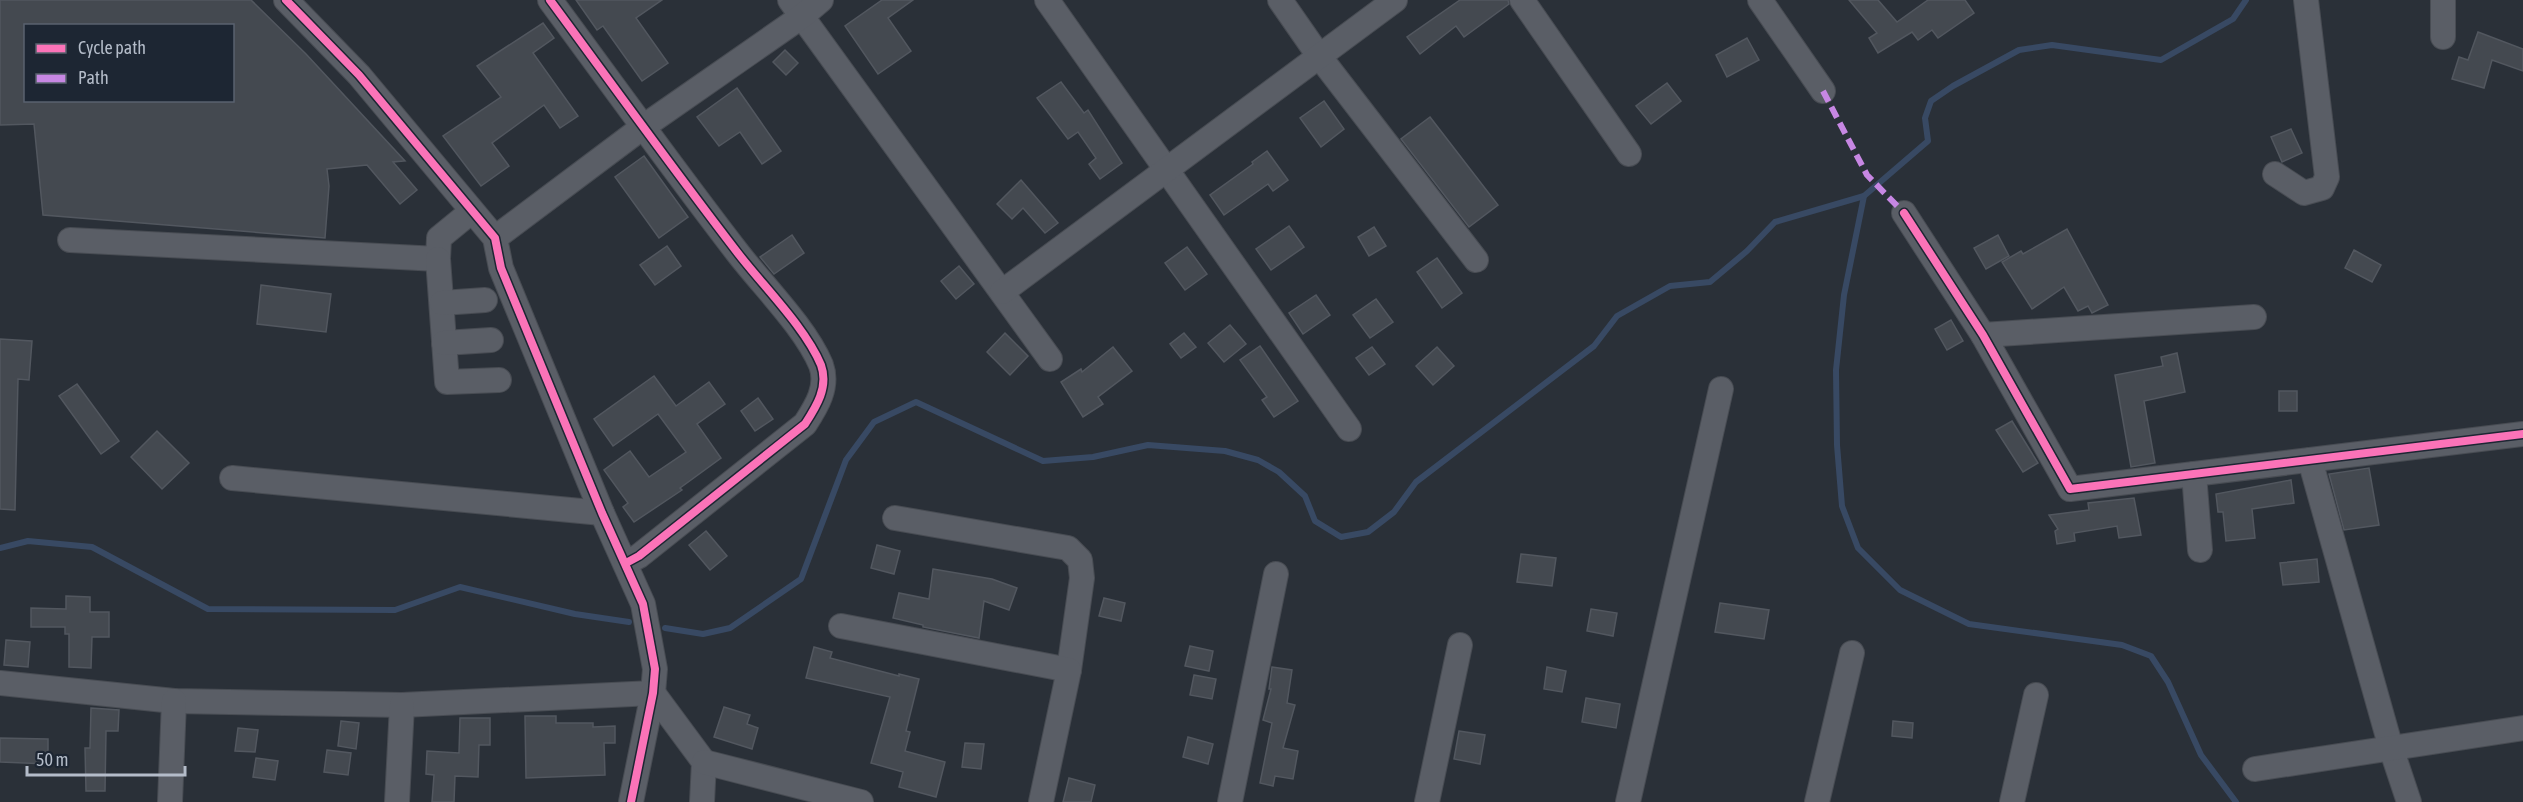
<svg xmlns="http://www.w3.org/2000/svg" width="2523" height="802" font-family="'Asap Condensed',sans-serif">
  <style>
    .lines { fill: none; stroke-linecap: round; stroke-linejoin: round }
    .stream { stroke: #384963; stroke-width: 6 }
    .building { fill: #444950; stroke: #52575f; stroke-width: 1.5; fill-rule: evenodd }
    .minor-casing { stroke: #484c53; stroke-width: 26 }
    .minor { stroke: #5a5e66; stroke-width: 24 }
    .quiet { stroke: #c787e3; stroke-width: 6; stroke-dasharray: 12 6; stroke-linecap: butt }
    .cycleway-casing { stroke: #1d2633; stroke-width: 11 }
    .cycleway { stroke: #fb73b8; stroke-width: 8 }
  </style>
  <rect width="100%" height="100%" fill="#2a3038"/>
  <g class="lines">
    <g class="stream">
      <polyline points="1864,196 1844,295 1836,370 1837,445 1842,506 1858,548 1900,590 1969,624 2122,645 2151,656 2168,682 2201,755 2236,802"/>
      <polyline points="0,548 28,541 92,547 208,609 395,610 460,587 575,614 629,622"/>
      <polyline points="665,628 703,634 730,628 801,579 846,460 874,422 916,402 1043,461 1093,457 1148,445 1225,451 1258,460 1279,472 1305,496 1315,521 1341,537 1368,532 1394,512 1416,482 1594,346 1617,316 1670,286 1710,282 1747,251 1775,222 1864,196 1928,141 1925,118 1931,101 1953,86 2019,50 2052,45 2161,60 2233,19 2246,0"/>
    </g>
  </g>
  <g class="building">
    <path d="M0,0H251L306,54L405,161L393,162L417,190L400,204L367,165L327,169L329,186L325,238L43,215L34,124L0,125ZM26,26H232V100H26Z"/>
    <polygon points="576,0 662,0 636,18 668,63 642,81 603,26 597,30"/>
    <polygon points="882,0 913,0 888,18 911,51 878,74 845,26"/>
    <polygon points="1460,0 1508,0 1509,4 1464,37 1456,26 1420,54 1407,37"/>
    <polygon points="1849,0 1878,0 1897,22 1928,0 1965,0 1974,13 1938,38 1932,30 1918,40 1912,32 1878,53 1869,38 1877,33"/>
    <polygon points="543,23 554,38 533,53 578,116 560,128 544,105 492,143 509,166 481,186 443,136 501,97 477,66"/>
    <polygon points="2478,32 2523,49 2523,71 2492,60 2484,88 2452,79 2459,57 2468,60"/>
    <polygon points="1747,38 1759,60 1727,77 1716,55"/>
    <polygon points="785,50 798,63 786,75 773,62"/>
    <polygon points="1061,82 1084,113 1088,110 1122,163 1100,179 1089,164 1096,158 1078,132 1068,139 1037,98"/>
    <polygon points="1667,83 1681,101 1651,124 1636,106"/>
    <polygon points="737,88 781,151 762,164 740,132 719,146 697,117"/>
    <polygon points="1324,101 1344,129 1321,147 1300,118"/>
    <polygon points="1430,117 1498,205 1469,227 1401,139"/>
    <polygon points="2291,129 2302,153 2282,162 2271,137"/>
    <polygon points="1267,151 1288,180 1273,191 1268,184 1224,215 1210,195 1253,164 1252,162"/>
    <polygon points="644,156 688,217 659,238 615,177"/>
    <polygon points="1021,180 1058,223 1045,233 1023,208 1012,219 997,204"/>
    <polygon points="1289,226 1304,247 1271,270 1256,249"/>
    <polygon points="1374,227 1386,246 1369,256 1358,237"/>
    <polygon points="2067,229 2108,305 2092,313 2088,306 2078,311 2064,287 2032,309 2002,262 2021,251 2023,254"/>
    <polygon points="792,235 804,253 774,274 760,257"/>
    <polygon points="1998,235 2009,256 1986,269 1974,248"/>
    <polygon points="667,246 681,266 655,285 640,265"/>
    <polygon points="1187,247 1207,274 1185,290 1165,263"/>
    <polygon points="2354,250 2381,265 2372,282 2345,268"/>
    <polygon points="1437,258 1462,293 1442,308 1417,272"/>
    <polygon points="959,266 974,284 956,299 941,281"/>
    <polygon points="261,285 331,294 326,332 257,324"/>
    <polygon points="1316,295 1330,315 1303,334 1289,313"/>
    <polygon points="1376,299 1393,322 1370,338 1353,315"/>
    <polygon points="1951,320 1963,341 1947,350 1935,329"/>
    <polygon points="1230,325 1246,344 1224,362 1208,343"/>
    <polygon points="1005,333 1028,356 1010,375 987,352"/>
    <polygon points="1184,333 1196,347 1181,358 1170,344"/>
    <polygon points="0,339 32,341 29,380 18,379 15,510 0,509"/>
    <polygon points="1260,346 1298,401 1274,417 1262,400 1267,397 1240,360"/>
    <polygon points="1113,347 1132,371 1098,397 1103,404 1083,417 1061,382 1081,369 1082,372"/>
    <polygon points="1372,347 1385,364 1369,375 1356,358"/>
    <polygon points="1437,347 1454,366 1433,385 1416,366"/>
    <polygon points="2177,353 2185,392 2144,401 2155,463 2131,467 2115,375 2163,366 2161,357"/>
    <polygon points="654,376 676,406 709,382 725,404 697,424 721,458 680,488 682,490 634,522 623,507 628,503 604,470 630,451 649,477 686,452 658,414 613,446 594,419"/>
    <polygon points="77,384 119,441 101,454 59,396"/>
    <rect x="2279" y="391" width="18" height="20"/>
    <polygon points="758,398 773,419 755,431 741,411"/>
    <polygon points="2012,421 2038,463 2023,472 1996,430"/>
    <polygon points="157,431 189,463 162,489 131,457"/>
    <polygon points="2369,468 2379,525 2344,530 2329,474"/>
    <polygon points="2291,480 2294,503 2252,509 2255,538 2226,541 2223,512 2218,512 2216,494"/>
    <polygon points="2134,498 2141,535 2119,538 2117,526 2074,533 2075,541 2057,544 2055,531 2058,529 2049,515 2089,510 2088,503"/>
    <polygon points="706,531 727,556 710,570 689,545"/>
    <polygon points="877,545 900,551 894,574 871,568"/>
    <polygon points="1521,554 1556,558 1552,586 1517,582"/>
    <polygon points="2317,559 2319,582 2283,585 2280,563"/>
    <polygon points="933,569 992,579 1017,588 1009,610 984,601 979,638 923,627 923,625 893,618 899,593 929,599"/>
    <polygon points="66,596 90,597 90,612 109,612 109,637 92,637 91,668 69,667 69,634 65,634 65,627 31,627 31,608 66,609"/>
    <polygon points="1104,598 1125,603 1121,621 1099,616"/>
    <polygon points="1720,603 1769,610 1764,639 1715,632"/>
    <polygon points="1591,609 1617,613 1613,636 1587,631"/>
    <polygon points="6,640 30,642 28,667 4,665"/>
    <polygon points="1190,646 1213,651 1209,671 1185,666"/>
    <polygon points="814,647 832,652 830,658 899,676 899,674 919,679 906,731 910,732 905,751 945,762 936,797 899,787 903,772 871,763 890,697 806,678"/>
    <polygon points="1272,667 1292,670 1287,703 1295,705 1283,748 1298,751 1293,779 1275,776 1273,786 1260,783 1272,723 1263,720 1271,689 1269,689"/>
    <polygon points="1547,667 1566,671 1562,692 1544,689"/>
    <polygon points="1194,675 1216,679 1212,699 1190,695"/>
    <polygon points="1586,698 1620,704 1616,728 1582,722"/>
    <polygon points="724,707 750,715 747,724 758,728 752,749 714,737"/>
    <polygon points="91,708 119,710 118,731 106,731 105,791 86,791 85,748 90,748"/>
    <polygon points="525,716 556,716 556,723 593,723 593,727 615,726 615,743 604,743 605,775 526,778"/>
    <polygon points="460,718 490,718 490,745 479,745 478,777 455,776 454,802 432,802 434,775 426,774 427,751 459,753"/>
    <polygon points="341,721 359,723 356,749 338,746"/>
    <polygon points="1893,721 1913,723 1912,738 1892,736"/>
    <polygon points="238,728 258,730 255,752 235,751"/>
    <polygon points="1459,731 1485,735 1480,764 1454,759"/>
    <polygon points="1188,737 1213,744 1208,764 1183,757"/>
    <polygon points="0,738 48,739 48,764 0,762"/>
    <polygon points="965,743 984,744 981,769 962,767"/>
    <polygon points="327,750 351,753 348,775 324,772"/>
    <polygon points="256,758 278,761 275,780 253,777"/>
    <polygon points="1069,778 1095,785 1091,802 1063,802"/>
  </g>
  <g class="lines">
    <defs>
      <g id="minor">
        <polyline points="286,0 359,75 495,238 501,268 602,513 643,604 655,669 653,693 631,802"/>
        <path d="M550,0C612,84 673,169 737,252C763,286 805,327 821,365C829,387 816,407 805,424L639,556L626,563"/>
        <polyline points="790,0 1050,359"/>
        <polyline points="1047,0 1349,429"/>
        <polyline points="1280,0 1319,56 1476,260"/>
        <polyline points="1522,0 1629,154"/>
        <polyline points="1760,0 1823,91"/>
        <polyline points="2443,0 2443,37"/>
        <polyline points="2275,174 2304,193 2322,188 2327,177 2306,0"/>
        <polyline points="1904,213 1983,335 2070,489 2523,434"/>
        <polyline points="495,238 643,127 801,17 821,0"/>
        <polyline points="70,240 438,259 439,238 472,211"/>
        <polyline points="438,259 447,382 499,380"/>
        <polyline points="1002,292 1395,0"/>
        <polyline points="442,303 485,300"/>
        <polyline points="1983,335 2254,317"/>
        <polyline points="444,343 491,340"/>
        <polyline points="2310,460 2391,748 2409,802"/>
        <polyline points="2194,474 2200,550"/>
        <polyline points="232,478 602,513"/>
        <polyline points="895,518 1068,548 1080,560 1082,578 1069,670"/>
        <polyline points="841,626 1069,670 1041,802"/>
        <polyline points="0,683 174,701 402,705 653,693"/>
        <polyline points="653,693 704,762 702,802"/>
        <polyline points="704,762 861,802"/>
        <polyline points="2255,769 2523,728"/>
        <polyline points="170,802 174,701"/>
        <polyline points="397,802 402,705"/>
        <polyline points="1230,802 1276,574"/>
        <polyline points="1427,802 1460,645"/>
        <polyline points="1628,802 1721,389"/>
        <polyline points="1817,802 1852,653"/>
        <polyline points="2012,802 2036,695"/>
      </g>
    </defs>
    <use href="#minor" class="minor-casing"/>
    <use href="#minor" class="minor"/>
    <polyline class="quiet" points="1823,91 1867,175 1904,213"/>
    <defs>
      <g id="cycleway">
        <polyline points="286,0 359,75 495,238 501,268 602,513 643,604 655,669 653,693 631,802"/>
        <path d="M550,0C612,84 673,169 737,252C763,286 805,327 821,365C829,387 816,407 805,424L639,556L626,563"/>
        <polyline points="1904,213 1983,335 2070,489 2523,434"/>
      </g>
    </defs>
    <use href="#cycleway" class="cycleway-casing"/>
    <use href="#cycleway" class="cycleway"/>
  </g>
  <rect x="24" y="24" width="210" height="78" fill="#1d2633" stroke="#59626f" stroke-width="1.5"/>
  <rect x="36" y="44" width="30" height="9" fill="#fb73b8" stroke="#59626f" stroke-width="1.5"/>
  <text x="78" y="54" font-size="18" fill="#b4bcc9">Cycle path</text>
  <rect x="36" y="74" width="30" height="9" fill="#c787e3" stroke="#59626f" stroke-width="1.5"/>
  <text x="78" y="84" font-size="18" fill="#b4bcc9">Path</text>
  <path d="M27 766v9h158v-9" fill="none" stroke="#b4bcc9" stroke-width="3"/>
  <text x="36" y="766" font-size="18" fill="#b4bcc9" stroke="#1d2633" stroke-width="4.5" paint-order="stroke">50 m</text>
</svg>
